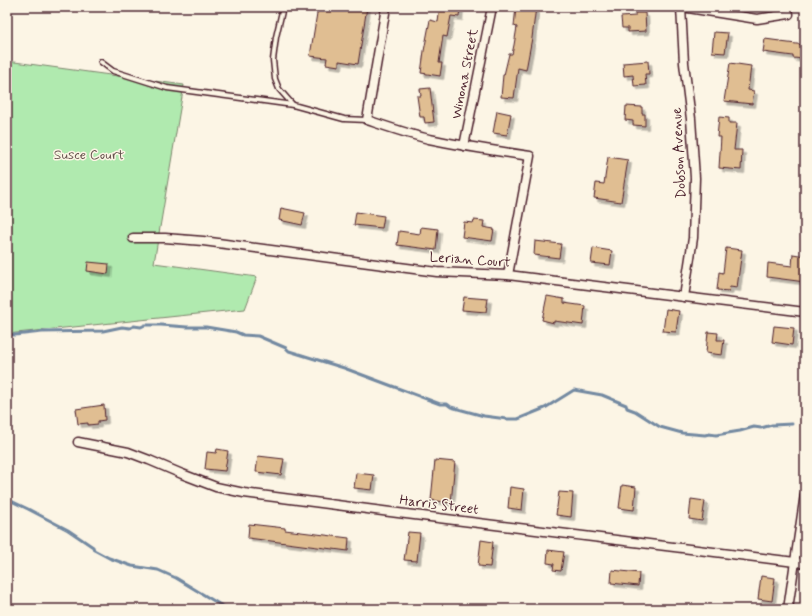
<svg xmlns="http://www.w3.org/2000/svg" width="812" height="616" font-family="Mynerve,sans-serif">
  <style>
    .green { fill: #b0eaaf; stroke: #7d846d }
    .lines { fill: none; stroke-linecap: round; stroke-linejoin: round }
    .stream { stroke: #7389a1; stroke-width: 3 }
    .building { fill: #e0be92; stroke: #4a1f2b; filter: url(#shadow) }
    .lane-casing { stroke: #4a1f2b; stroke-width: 7 }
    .street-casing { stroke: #4a1f2b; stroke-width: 11 }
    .lane { stroke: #fcf5e5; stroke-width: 4 }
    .street { stroke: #fcf5e5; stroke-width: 8 }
    .labels { text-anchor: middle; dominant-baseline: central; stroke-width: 3; stroke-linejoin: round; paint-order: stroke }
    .street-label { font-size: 14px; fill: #4a1f2b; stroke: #fcf5e5 }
    .park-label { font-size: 14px; fill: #64524c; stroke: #fcf5e5 }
  </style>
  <defs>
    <filter id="shadow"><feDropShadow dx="3.5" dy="3.5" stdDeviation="0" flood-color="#0004"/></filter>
  </defs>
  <rect width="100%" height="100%" fill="#fcf5e5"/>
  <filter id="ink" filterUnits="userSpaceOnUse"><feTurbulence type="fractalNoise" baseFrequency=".025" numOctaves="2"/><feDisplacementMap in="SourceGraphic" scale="8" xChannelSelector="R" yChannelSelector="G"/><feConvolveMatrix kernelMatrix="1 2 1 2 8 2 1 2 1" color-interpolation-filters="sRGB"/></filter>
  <g filter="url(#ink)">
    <polygon class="green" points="7,61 184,85 154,263 257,277 245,309 7,334"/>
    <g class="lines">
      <g class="stream">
        <polyline points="7,334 15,335 42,332 103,331 122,327 130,328 134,326 141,327 145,325 161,325 187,327 206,327 236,332 243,335 258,336 286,348 289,351 344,368 440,404 447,404 451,407 484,416 507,419 518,419 545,408 574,390 602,395 626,405 627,408 635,411 660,427 682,433 705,435 709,434 716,435 740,431 754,427 761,428 772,425 792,424"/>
        <polyline points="7,499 28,509 68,530 93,547 94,550 109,558 132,566 158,570 176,578 219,604 229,609"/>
      </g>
    </g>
    <g class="building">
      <polygon points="318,7 367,7 358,64 339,61 339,66 326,64 327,58 310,56"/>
      <polygon points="440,7 460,7 459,17 451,16 447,37 443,36 439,63 442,63 440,76 421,73 424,51 430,20 438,22"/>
      <polygon points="516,7 536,7 532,38 526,70 518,68 514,98 501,97 503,75 504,75 509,54 512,54 514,45 517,27 514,26"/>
      <polygon points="635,13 645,13 646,31 628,32 628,28 622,28 621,17 635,16"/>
      <polygon points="714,32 728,33 725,53 712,52"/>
      <polygon points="765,39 780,41 780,42 805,45 805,59 793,58 793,56 763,52"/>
      <polygon points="648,61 649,74 645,74 646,85 634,86 633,75 624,76 623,63"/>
      <polygon points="730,63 751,66 748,90 754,91 752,104 724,101"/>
      <polygon points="430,88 434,122 425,123 424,117 420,117 417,96 421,96 420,89"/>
      <polygon points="626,106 642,107 642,114 645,114 645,126 633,125 633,121 625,120"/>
      <polygon points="497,111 511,114 507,135 493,133"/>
      <polygon points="719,117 729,118 729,123 737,123 734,150 742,150 741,170 719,168 721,137 717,137"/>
      <polygon points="608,157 628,160 621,202 594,198 596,183 604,184"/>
      <polygon points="281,208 305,213 302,225 279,220"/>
      <polygon points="356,212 384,216 382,228 354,225"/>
      <polygon points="474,220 484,221 483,227 494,229 492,241 462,237 464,222 473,223"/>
      <polygon points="421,227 438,229 436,250 397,245 399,231 420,234"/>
      <polygon points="535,241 561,244 559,258 534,255"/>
      <polygon points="593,248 612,251 610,265 591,263"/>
      <polygon points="726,248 742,250 737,288 730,287 729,291 717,290 719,272 723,273"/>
      <polygon points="793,254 805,256 805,282 767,277 768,263 792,266"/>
      <polygon points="88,262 109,264 108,274 87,271"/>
      <polygon points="547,296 564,299 564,303 585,306 583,325 554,321 554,323 542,320"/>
      <polygon points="464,297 488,299 486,312 462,310"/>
      <polygon points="666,309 679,311 676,332 663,331"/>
      <polygon points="774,326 794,328 792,345 772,342"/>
      <polygon points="708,332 718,333 717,340 724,340 722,355 706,353"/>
      <polygon points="104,405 105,420 98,421 98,424 88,425 88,423 78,424 76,409"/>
      <polygon points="217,449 228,451 225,471 205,469 207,452 216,453"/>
      <polygon points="258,456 284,459 281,475 256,472"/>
      <polygon points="435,460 455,462 451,503 431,500"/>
      <polygon points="356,473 374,475 372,490 354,488"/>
      <polygon points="622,485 636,487 634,510 619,508"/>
      <polygon points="510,487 524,489 522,510 508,508"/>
      <polygon points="559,492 573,493 571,517 556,515"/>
      <polygon points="691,499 705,501 702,521 689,519"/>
      <polygon points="249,524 285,528 285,530 349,538 348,551 248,538"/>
      <polygon points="408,532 420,533 417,561 404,560"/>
      <polygon points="481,540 493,542 490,567 478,566"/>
      <polygon points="548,550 564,552 561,571 553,570 554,564 547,563"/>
      <polygon points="612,570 639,573 638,586 611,583"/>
      <polygon points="761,576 775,578 772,601 758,599"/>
    </g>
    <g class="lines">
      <defs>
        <g id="lane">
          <polyline points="283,7 276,37 273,60 275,79 279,89 293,105 344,119 367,120"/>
          <polyline points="101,62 113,71 167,88 293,105"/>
        </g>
        <g id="street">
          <path d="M386,7L367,120C388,127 408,134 429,139C462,146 496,151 530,156L508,275"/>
          <polyline points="681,7 684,63 691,119 695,178 693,238 684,297"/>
          <polyline points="682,7 757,19 789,14"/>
          <polyline points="464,146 492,7"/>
          <polyline points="133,238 165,238 203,241 437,272 508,275 805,312"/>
          <polyline points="78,442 128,452 149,460 182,474 216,487 244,493 398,513 795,562 805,564"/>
          <polyline points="788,609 805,494"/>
        </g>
      </defs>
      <use href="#lane" class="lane-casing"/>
      <use href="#street" class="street-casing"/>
      <use href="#lane" class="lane"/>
      <use href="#street" class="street"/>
    </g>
  </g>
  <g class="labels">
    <g class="street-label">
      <text transform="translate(465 74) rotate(-79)">Winona Street</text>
      <text transform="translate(679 153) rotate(-93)">Dobson Avenue</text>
      <text transform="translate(470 260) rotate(4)">Lerian Court</text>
      <text transform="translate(439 505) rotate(7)">Harris Street</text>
    </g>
    <g class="park-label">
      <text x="89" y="155">Susce Court</text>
    </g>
  </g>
  <rect width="812" height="616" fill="none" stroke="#fcf5e5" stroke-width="24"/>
  <rect x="12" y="12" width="788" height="592" fill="none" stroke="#4a1f2b" stroke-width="1.5" filter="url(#ink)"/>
</svg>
